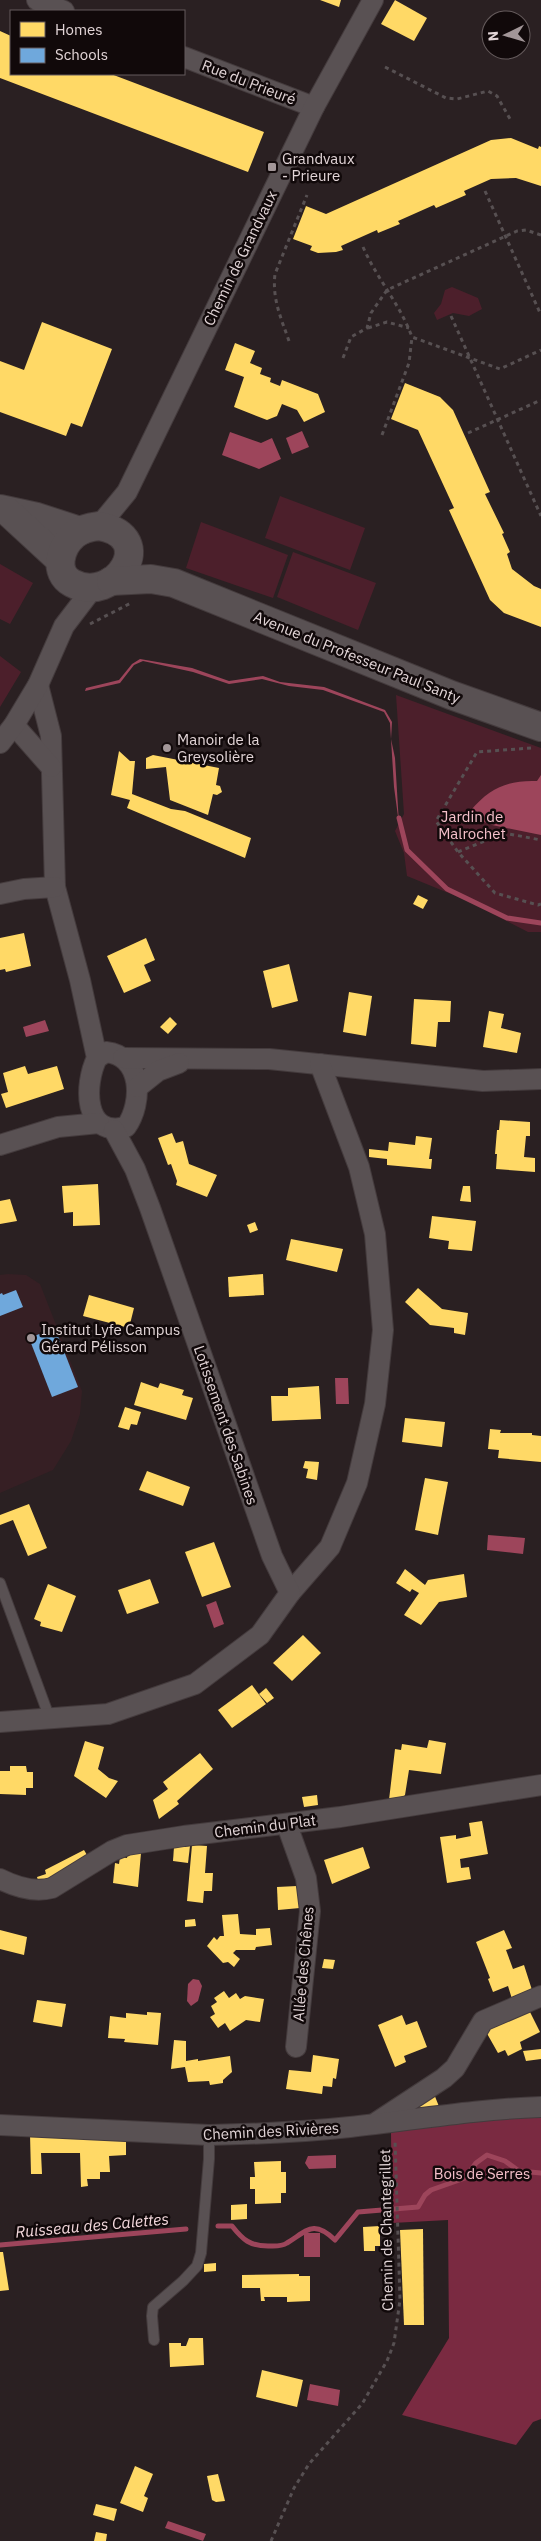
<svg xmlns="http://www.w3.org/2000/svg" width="541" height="2541" font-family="'IBM Plex Sans',sans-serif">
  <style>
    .built { fill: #361f24 }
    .green { fill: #4c1f2b }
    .forest { fill: #7a2a41 }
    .water { fill: #9d455b }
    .homes { fill: #ffd966 }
    .schools { fill: #6fa8dc }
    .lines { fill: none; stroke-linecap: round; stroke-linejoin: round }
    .stream { stroke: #9d455b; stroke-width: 5 }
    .service-casing { stroke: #443b3d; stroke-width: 12 }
    .minor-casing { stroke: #443b3d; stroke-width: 22 }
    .secondary-casing { stroke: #443b3d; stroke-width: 30 }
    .path { stroke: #575052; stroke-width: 3; stroke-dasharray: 4 4; stroke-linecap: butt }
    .service { stroke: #595153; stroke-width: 10 }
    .minor { stroke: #595153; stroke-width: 20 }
    .secondary { stroke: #595153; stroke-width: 28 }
    .poi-dot { fill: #a29698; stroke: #11090a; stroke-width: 2 }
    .labels { text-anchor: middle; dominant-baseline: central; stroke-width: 5; stroke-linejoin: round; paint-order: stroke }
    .street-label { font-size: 15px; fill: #e2d5d7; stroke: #11090a }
    .poi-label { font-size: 15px; fill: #e2d5d7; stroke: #11090a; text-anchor: start }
    .park-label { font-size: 15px; fill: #f5c0ca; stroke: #11090a }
    .water-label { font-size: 16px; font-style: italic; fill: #f3d8dc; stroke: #11090a }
  </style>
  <rect width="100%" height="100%" fill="#2a2022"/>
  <polygon class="built" points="8,1274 26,1275 40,1284 82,1391 80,1414 71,1441 53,1470 0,1493 0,1275"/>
  <g class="green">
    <polygon points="452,287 478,298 482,309 469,316 453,313 437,320 434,313 441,304 445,290"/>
    <polygon points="280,496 365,528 350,570 265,538"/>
    <polygon points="201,522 288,555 273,598 186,568"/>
    <polygon points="293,552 376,583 358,630 277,597"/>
    <polygon points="0,564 33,583 10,624 0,619"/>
    <polygon points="0,656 21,672 0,707"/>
    <polygon points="396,695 541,748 541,932 528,932 468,901 407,876 404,853 395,831 404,814"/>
  </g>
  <polygon class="forest" points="541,2109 541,2419 533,2422 516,2445 402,2415 449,2338 448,2220 392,2223 391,2133 410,2122"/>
  <g class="water">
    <polygon points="302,431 309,447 292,454 286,438"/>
    <polygon points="230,432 261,443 272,438 281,459 259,469 222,455"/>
    <polygon points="140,659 192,668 229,681 263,676 280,682 324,687 385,710 392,722 391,739 395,758 399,824 394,787 390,723 384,712 323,690 289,686 262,679 229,684 193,672 143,661 134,665 120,683 85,691 86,688 119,680 132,664"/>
    <path d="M541,775V835L492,825L474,818L471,810C490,788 508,780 537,781Z"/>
    <polygon points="45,1020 49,1031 26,1037 23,1027"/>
    <polygon points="335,1378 348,1378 349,1404 336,1404"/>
    <polygon points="488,1535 525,1538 523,1554 487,1550"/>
    <polygon points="216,1601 224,1624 214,1628 206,1605"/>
    <polygon points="193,1979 199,1980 202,1986 198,2001 191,2006 187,2001 188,1984"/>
    <polygon points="336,2155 336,2168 309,2169 305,2163 308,2156"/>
    <rect x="304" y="2233" width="16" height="24"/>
    <polygon points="310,2384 340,2390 338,2406 307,2400"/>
    <polygon points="168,2521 206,2534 203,2541 165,2528"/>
  </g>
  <g class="homes">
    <polygon points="320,0 341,0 339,7"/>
    <polygon points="395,0 427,18 414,41 381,24"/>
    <polygon points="0,31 11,36 11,74 111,74 264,132 248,172 0,78"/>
    <polygon points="511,138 538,149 539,146 541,147 541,186 516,178 491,179 464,191 466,195 436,208 434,205 398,221 400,224 378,233 377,230 341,246 343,250 336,252 318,253 310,250 312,246 293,239 306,206 326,214 491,140"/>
    <polygon points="42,322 112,349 82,427 71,423 66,436 0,412 0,361 24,370"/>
    <polygon points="235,343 255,351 250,363 262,368 260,374 271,378 270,382 280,386 282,380 318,394 325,412 304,422 297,410 282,404 277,416 267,420 234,407 244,377 225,370"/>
    <polygon points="405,383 440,397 453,410 490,492 485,494 504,533 502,534 510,552 507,554 512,569 534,586 541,589 541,627 504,613 490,600 449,510 454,508 418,430 391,419"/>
    <polygon points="119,751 130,761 135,761 132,794 171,809 185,811 251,838 245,858 127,808 130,800 111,795"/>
    <polygon points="153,755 219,768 216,785 220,786 222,792 217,795 213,794 208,815 170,800 166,767 146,769 146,758"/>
    <polygon points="418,895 428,900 423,909 413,904"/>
    <polygon points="24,933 31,966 6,972 5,969 0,970 0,938"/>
    <polygon points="146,938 155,960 144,965 151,981 124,993 107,956"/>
    <polygon points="289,964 298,1001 272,1008 263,971"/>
    <polygon points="349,992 372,996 366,1036 343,1032"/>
    <polygon points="414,999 451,1001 450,1022 438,1022 436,1047 411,1044"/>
    <polygon points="489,1011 504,1014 501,1028 521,1033 517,1053 483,1047"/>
    <polygon points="170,1017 177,1024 168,1034 160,1027"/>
    <polygon points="25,1066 28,1074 57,1066 64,1089 6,1108 1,1094 8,1092 3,1073"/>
    <polygon points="500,1120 530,1122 530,1136 526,1136 524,1157 535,1158 535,1172 496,1169 497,1154 495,1154 497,1130 499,1130"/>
    <polygon points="172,1133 176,1143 183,1141 189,1164 217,1175 207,1197 176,1185 177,1181 171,1164 168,1165 158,1138"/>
    <polygon points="416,1136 432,1138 429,1159 432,1159 431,1169 387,1165 387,1159 369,1157 369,1149 388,1151 389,1142 415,1145"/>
    <polygon points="98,1184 100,1225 73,1226 73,1212 64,1213 62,1186"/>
    <polygon points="463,1186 470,1186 471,1202 460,1201"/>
    <polygon points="10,1199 17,1221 0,1224 0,1201"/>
    <polygon points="432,1216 476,1221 472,1251 448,1249 449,1241 429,1238"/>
    <polygon points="255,1222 258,1230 250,1233 247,1225"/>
    <polygon points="291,1239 343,1249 337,1272 286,1260"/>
    <polygon points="263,1274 264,1295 229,1297 228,1277"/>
    <polygon points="418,1288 442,1309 468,1313 465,1335 454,1333 454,1328 430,1325 405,1302"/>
    <polygon points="89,1295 134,1308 129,1328 83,1316"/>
    <polygon points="141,1382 158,1388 160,1383 184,1390 182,1395 193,1398 186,1420 134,1405"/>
    <polygon points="319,1386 321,1419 272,1421 271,1396 288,1396 288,1388"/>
    <polygon points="125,1407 141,1412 137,1425 131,1424 129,1430 118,1427"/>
    <polygon points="405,1418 445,1422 442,1447 402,1442"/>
    <polygon points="490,1429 501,1430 500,1433 532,1433 532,1435 541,1436 541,1462 498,1458 499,1450 488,1449"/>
    <polygon points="305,1461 319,1462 317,1480 306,1478 308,1469 303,1468"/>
    <polygon points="147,1471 190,1487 183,1506 139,1490"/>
    <polygon points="425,1478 448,1482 438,1535 415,1530"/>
    <polygon points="29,1504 47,1548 28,1556 13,1520 0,1525 0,1515"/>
    <polygon points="214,1542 231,1587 202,1597 185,1552"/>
    <polygon points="405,1569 425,1585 428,1580 464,1574 467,1597 439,1602 421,1625 404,1615 419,1593 412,1589 410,1592 396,1583"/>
    <polygon points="150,1579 159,1603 127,1614 118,1590"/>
    <polygon points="48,1584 76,1596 62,1632 40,1626 41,1622 34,1619"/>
    <polygon points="303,1635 321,1653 292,1681 273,1663"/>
    <polygon points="252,1685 266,1704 232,1728 218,1710"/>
    <polygon points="266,1688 274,1698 267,1703 259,1694"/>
    <polygon points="429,1740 446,1743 441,1774 409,1770 405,1795 402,1798 389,1800 395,1749 401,1750 402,1744 427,1748"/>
    <polygon points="85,1741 104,1747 98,1769 109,1778 118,1781 106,1798 74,1776"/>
    <polygon points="200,1753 213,1769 177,1801 179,1804 159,1819 153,1800 168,1789 163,1782"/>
    <polygon points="10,1766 26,1766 27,1772 33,1772 33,1788 26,1788 26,1795 0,1794 0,1771 10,1771"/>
    <polygon points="317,1795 318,1805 304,1807 302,1797"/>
    <polygon points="482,1821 488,1854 460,1859 461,1868 469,1867 471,1879 447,1883 440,1837 456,1835 456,1839 471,1836 469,1823"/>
    <polygon points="192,1845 207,1846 205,1873 213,1873 212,1891 204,1891 203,1903 187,1901"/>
    <polygon points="190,1846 188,1863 173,1861 174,1847"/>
    <polygon points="363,1847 370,1868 332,1884 324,1860"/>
    <polygon points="84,1850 87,1855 49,1878 38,1881 37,1877 46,1874 45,1870"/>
    <polygon points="128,1852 141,1853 138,1887 113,1883 115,1863 119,1864 120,1857 127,1858"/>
    <polygon points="297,1886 300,1908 278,1910 277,1887"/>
    <polygon points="238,1914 240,1934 256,1935 256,1929 270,1928 272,1945 256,1947 255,1950 236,1950 233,1953 240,1959 234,1967 228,1962 223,1963 207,1946 214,1937 217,1940 220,1936 224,1936 222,1915"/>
    <polygon points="195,1919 196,1926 185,1927 185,1920"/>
    <polygon points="0,1930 27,1937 24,1955 0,1949"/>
    <polygon points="504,1930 512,1948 506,1950 513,1969 524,1965 532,1990 512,1999 508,1986 493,1992 488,1979 490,1978 476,1942"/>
    <polygon points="324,1959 335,1960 333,1969 322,1968"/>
    <polygon points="224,1991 229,1998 236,1993 240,1999 245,1996 264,1999 260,2022 246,2020 230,2031 225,2023 218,2028 210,2017 215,2014 211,2006 217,2002 214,1998"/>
    <polygon points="37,2000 66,2004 62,2027 33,2022"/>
    <polygon points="529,2010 540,2032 520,2042 522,2049 508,2056 505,2050 498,2053 485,2030"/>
    <polygon points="147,2012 161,2013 158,2045 124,2042 125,2039 108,2038 110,2016 126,2018 126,2013 147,2015"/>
    <polygon points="402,2015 406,2025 417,2021 427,2047 404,2056 406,2062 395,2067 378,2025"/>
    <polygon points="174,2040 186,2041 186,2061 198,2059 198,2061 230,2056 232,2072 223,2080 223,2083 210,2085 209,2081 188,2082 185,2067 171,2069"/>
    <polygon points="541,2049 541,2059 526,2061 523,2051"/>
    <polygon points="313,2055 339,2059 336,2079 333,2078 332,2087 323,2086 322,2094 286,2089 289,2070 311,2072"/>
    <polygon points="434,2094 440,2109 420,2110 419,2103"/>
    <polygon points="30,2134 126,2136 126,2155 109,2156 110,2172 100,2172 100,2179 87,2179 88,2186 81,2187 80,2153 41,2153 42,2174 31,2174"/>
    <polygon points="281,2161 281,2172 286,2172 286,2193 281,2193 281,2203 255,2204 255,2189 250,2189 250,2177 255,2177 254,2162"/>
    <polygon points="247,2204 247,2219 231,2220 231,2205"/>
    <polygon points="380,2226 380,2246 375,2246 375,2251 364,2251 363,2227"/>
    <polygon points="423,2229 424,2325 404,2325 400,2230"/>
    <polygon points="0,2252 3,2252 9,2290 0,2291"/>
    <polygon points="216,2263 216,2271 204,2272 204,2264"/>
    <polygon points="299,2274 299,2276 310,2276 310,2301 287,2302 287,2297 264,2297 265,2301 261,2301 260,2288 242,2288 242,2275"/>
    <polygon points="189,2338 203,2338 204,2365 170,2367 169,2343 181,2343 181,2346 186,2346"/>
    <polygon points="262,2370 303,2380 297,2407 256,2397"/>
    <polygon points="135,2466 153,2474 144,2496 148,2498 143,2512 120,2503"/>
    <polygon points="218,2474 225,2501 216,2502 212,2500 207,2476"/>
    <polygon points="96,2504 117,2509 114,2521 93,2515"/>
    <polygon points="96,2532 107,2534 106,2541 94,2541"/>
  </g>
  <g class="schools">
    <polygon points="16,1290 23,1307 0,1316 0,1294 2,1293 3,1295"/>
    <polygon points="55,1328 78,1387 52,1397 29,1338"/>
  </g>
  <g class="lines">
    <g class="stream">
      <polyline points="399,818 407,850 447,889 507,918 541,923"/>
      <path d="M218,2226H232C243,2240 250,2246 268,2246C275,2246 281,2247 287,2243C307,2231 313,2219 335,2240L358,2212L418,2207L425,2195L431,2190L465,2178L476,2163L487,2155L505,2161L519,2171L541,2173"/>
      <polyline points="0,2245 186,2229"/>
    </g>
    <defs>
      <g id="service">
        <polyline points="0,1583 50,1719"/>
        <polyline points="154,2340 152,2316 153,2307 183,2281 197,2266 201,2253 209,2159 209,2135"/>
      </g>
      <g id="minor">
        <polyline points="37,0 64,11"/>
        <polyline points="184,57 314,107"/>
        <polyline points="99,526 127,492 314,107 373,0"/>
        <path d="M38,685L51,736L55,887L80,980L97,1058C84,1084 83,1138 126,1127C143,1103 143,1056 106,1052L97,1058"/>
        <polyline points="14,725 51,767"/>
        <polyline points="0,743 14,725 38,685 64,626 93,588"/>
        <polyline points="0,894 24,889 55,887"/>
        <polyline points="123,1058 269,1059 483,1081 541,1079"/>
        <polyline points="138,1087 158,1071 179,1063"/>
        <polyline points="0,1145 58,1127 99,1123"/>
        <polyline points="290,1593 330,1547 357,1483 375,1404 383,1330 375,1234 359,1167 320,1064"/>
        <polyline points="0,1722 108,1714 195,1684 260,1635 290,1593 272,1556 150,1208 135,1169 114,1130"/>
        <polyline points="287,1825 306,1878 310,1911 296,2047"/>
        <path d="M0,1879C16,1887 34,1893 52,1888L112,1851L127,1845L184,1836L340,1817L541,1785"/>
        <polyline points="377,2122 444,2078 455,2068 483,2021 541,1996"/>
        <path d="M0,2125L209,2135C256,2134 304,2132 350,2127C414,2120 477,2109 541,2107"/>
      </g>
      <g id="secondary">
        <polyline points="0,509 37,517 80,531"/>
        <polyline points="8,512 60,560"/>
        <path d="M99,526C161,537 114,606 72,583C53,573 60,547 74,535C81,529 90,527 99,526Z"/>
        <polyline points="111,581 151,579 174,583 451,695 541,727"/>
      </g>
    </defs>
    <use href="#service" class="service-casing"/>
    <use href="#minor" class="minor-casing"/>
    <use href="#secondary" class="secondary-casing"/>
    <g class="path">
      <polyline points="385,67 446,98 457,99 488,91 497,96 510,119"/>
      <polyline points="485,191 541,315"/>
      <path d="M363,247C377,279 400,304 412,337L500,369L541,350"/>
      <polyline points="451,316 541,516"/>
      <polyline points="368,328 387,322 409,328"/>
      <path d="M289,341C281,318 272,299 275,274L307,195"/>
      <polyline points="343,358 351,337 367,328 371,313 387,290 517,231 526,230 541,235"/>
      <polyline points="468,433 541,400"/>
      <polyline points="382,435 409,363 412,337"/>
      <polyline points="90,624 131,603"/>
      <polyline points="531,748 477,752 436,821 458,852 495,893 538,905 541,904"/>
      <polyline points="458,852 504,833 541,840"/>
      <polyline points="271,2541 294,2488 309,2464 362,2404 387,2361 394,2343 400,2300 395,2140"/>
    </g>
    <use href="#service" class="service"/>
    <use href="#minor" class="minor"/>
    <use href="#secondary" class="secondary"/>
  </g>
  <g class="poi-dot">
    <rect x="267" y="162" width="10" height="10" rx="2.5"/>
    <circle cx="167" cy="748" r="5"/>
    <circle cx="31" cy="1338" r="5"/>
  </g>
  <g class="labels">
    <g class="street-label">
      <text transform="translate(249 82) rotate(21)">Rue du Prieuré</text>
      <text transform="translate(240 258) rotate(-64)">Chemin de Grandvaux</text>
      <text transform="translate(357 657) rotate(22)">Avenue du Professeur Paul Santy</text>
      <text transform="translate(226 1425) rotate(71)">Lotissement des Sabines</text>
      <text transform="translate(265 1826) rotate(-7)">Chemin du Plat</text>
      <text transform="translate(303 1964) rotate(-85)">Allée des Chênes</text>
      <text transform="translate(271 2131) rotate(-3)">Chemin des Rivières</text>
      <text transform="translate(386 2230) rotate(-91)">Chemin de Chantegrillet</text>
    </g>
    <g class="poi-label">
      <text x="282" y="158">Grandvaux<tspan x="282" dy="17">- Prieure</tspan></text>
      <text x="177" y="739">Manoir de la<tspan x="177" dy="17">Greysolière</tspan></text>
      <text x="41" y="1329">Institut Lyfe Campus<tspan x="41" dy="17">Gérard Pélisson</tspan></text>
    </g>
    <g class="park-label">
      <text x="472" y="816">Jardin de<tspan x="472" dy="17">Malrochet</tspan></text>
      <text x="482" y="2173">Bois de Serres</text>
    </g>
    <g class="water-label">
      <text transform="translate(92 2225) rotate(-5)">Ruisseau des Calettes</text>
    </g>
  </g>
  <rect x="10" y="10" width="175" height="65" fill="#11090a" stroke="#655b5c"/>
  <rect x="20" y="22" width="25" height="15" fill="#ffd966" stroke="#655b5c"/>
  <text x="55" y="35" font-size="15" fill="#e2d5d7">Homes</text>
  <rect x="20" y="48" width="25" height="15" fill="#6fa8dc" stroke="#655b5c"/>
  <text x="55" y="60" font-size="15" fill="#e2d5d7">Schools</text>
  <g transform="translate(506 35) rotate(265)"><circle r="24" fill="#11090a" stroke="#655b5c"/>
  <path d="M0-4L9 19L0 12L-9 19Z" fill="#a29698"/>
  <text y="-8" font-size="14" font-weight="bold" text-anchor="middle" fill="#e2d5d7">N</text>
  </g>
</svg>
